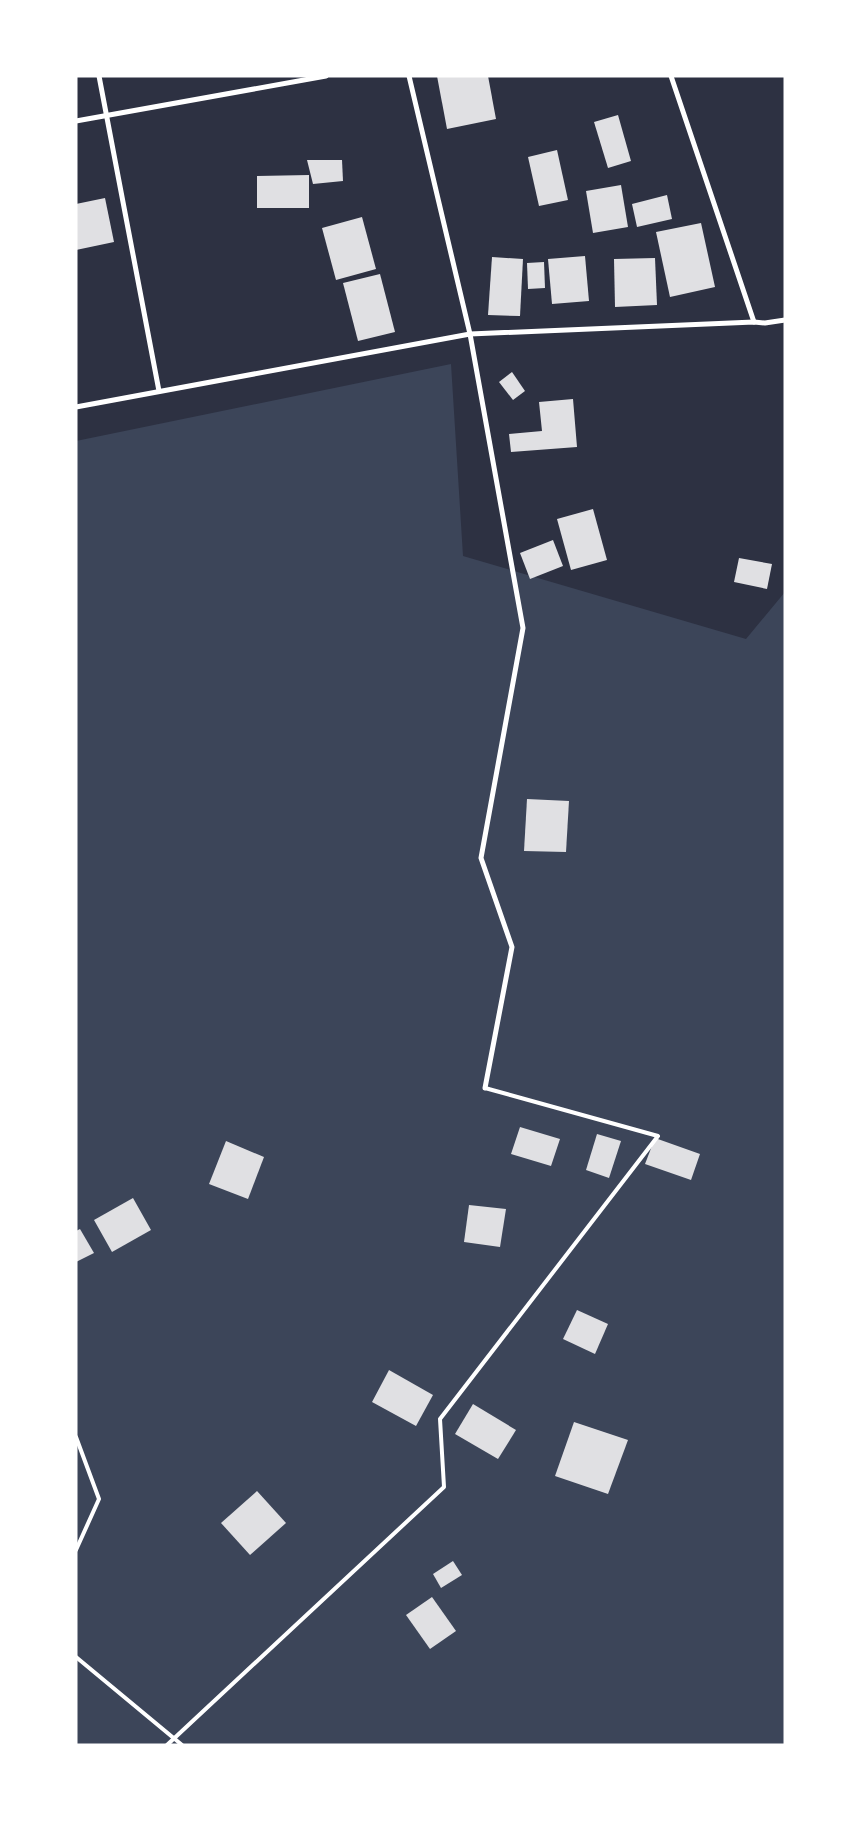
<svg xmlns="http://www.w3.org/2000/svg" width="861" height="1821" font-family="Raleway,sans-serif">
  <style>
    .green { fill: #3c4559 }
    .building { fill: #e0e0e3 }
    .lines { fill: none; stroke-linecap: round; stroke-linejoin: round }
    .service { stroke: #fff; stroke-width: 4 }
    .minor { stroke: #fff; stroke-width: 5 }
  </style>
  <rect width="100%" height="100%" fill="#2d3142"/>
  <polygon class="green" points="451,364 463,556 746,639 785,592 785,1745 76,1745 76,441"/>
  <g class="building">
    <polygon points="437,76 488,76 496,119 447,129"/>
    <polygon points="618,115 631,161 608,168 594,122"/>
    <polygon points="557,150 568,200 539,206 528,157"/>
    <polygon points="307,160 342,160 343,181 313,184"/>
    <polygon points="309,175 309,208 257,208 257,176"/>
    <polygon points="621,185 628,227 593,233 586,191"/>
    <polygon points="667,195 672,219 637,227 632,204"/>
    <polygon points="105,198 114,242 76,250 76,204"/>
    <polygon points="362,217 376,269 336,280 322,228"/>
    <polygon points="701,223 715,287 670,297 656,232"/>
    <polygon points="585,256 589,301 552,304 548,259"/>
    <polygon points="492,257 523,259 520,316 488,315"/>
    <polygon points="655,258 657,305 615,307 614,259"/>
    <polygon points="544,262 545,288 528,289 527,263"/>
    <polygon points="380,274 395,332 358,341 343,283"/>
    <polygon points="512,372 525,391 513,400 499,382"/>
    <polygon points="573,399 577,447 511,452 509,434 542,431 539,402"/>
    <polygon points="593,509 607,560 571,570 557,519"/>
    <polygon points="553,540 563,566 530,579 520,553"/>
    <polygon points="739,558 772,564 767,589 734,582"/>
    <polygon points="527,799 569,801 566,852 524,851"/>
    <polygon points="520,1127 560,1139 551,1166 511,1154"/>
    <polygon points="597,1134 621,1141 609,1178 586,1170"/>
    <polygon points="655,1138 700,1154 691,1180 645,1164"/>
    <polygon points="226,1141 264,1157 248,1199 209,1184"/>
    <polygon points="133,1198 151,1230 112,1252 94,1220"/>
    <polygon points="469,1205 506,1209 500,1247 464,1242"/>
    <polygon points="80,1229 94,1253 76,1262 76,1231"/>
    <polygon points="577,1310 608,1324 595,1354 563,1339"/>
    <polygon points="389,1370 433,1395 416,1426 372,1402"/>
    <polygon points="473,1404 516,1430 498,1459 455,1434"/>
    <polygon points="574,1422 628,1440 608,1494 555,1476"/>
    <polygon points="257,1491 286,1523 250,1555 221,1523"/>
    <polygon points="453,1561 462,1575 441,1588 433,1574"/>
    <polygon points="432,1597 456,1631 430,1649 406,1615"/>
  </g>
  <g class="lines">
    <g class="service">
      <polyline points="76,1437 99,1499 76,1550"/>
      <polyline points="76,1657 182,1745"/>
      <polyline points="167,1745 444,1487 440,1419 658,1136 485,1088"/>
    </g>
    <g class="minor">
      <polyline points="99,76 159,391"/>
      <polyline points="409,76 470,334 523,628 481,858 512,947 485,1088"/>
      <polyline points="671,76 754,322"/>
      <polyline points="76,121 326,76"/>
      <polyline points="76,407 470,334 754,322 765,323 785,320"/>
    </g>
  </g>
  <rect width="861" height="1821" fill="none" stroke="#ffffff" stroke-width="155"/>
</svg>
